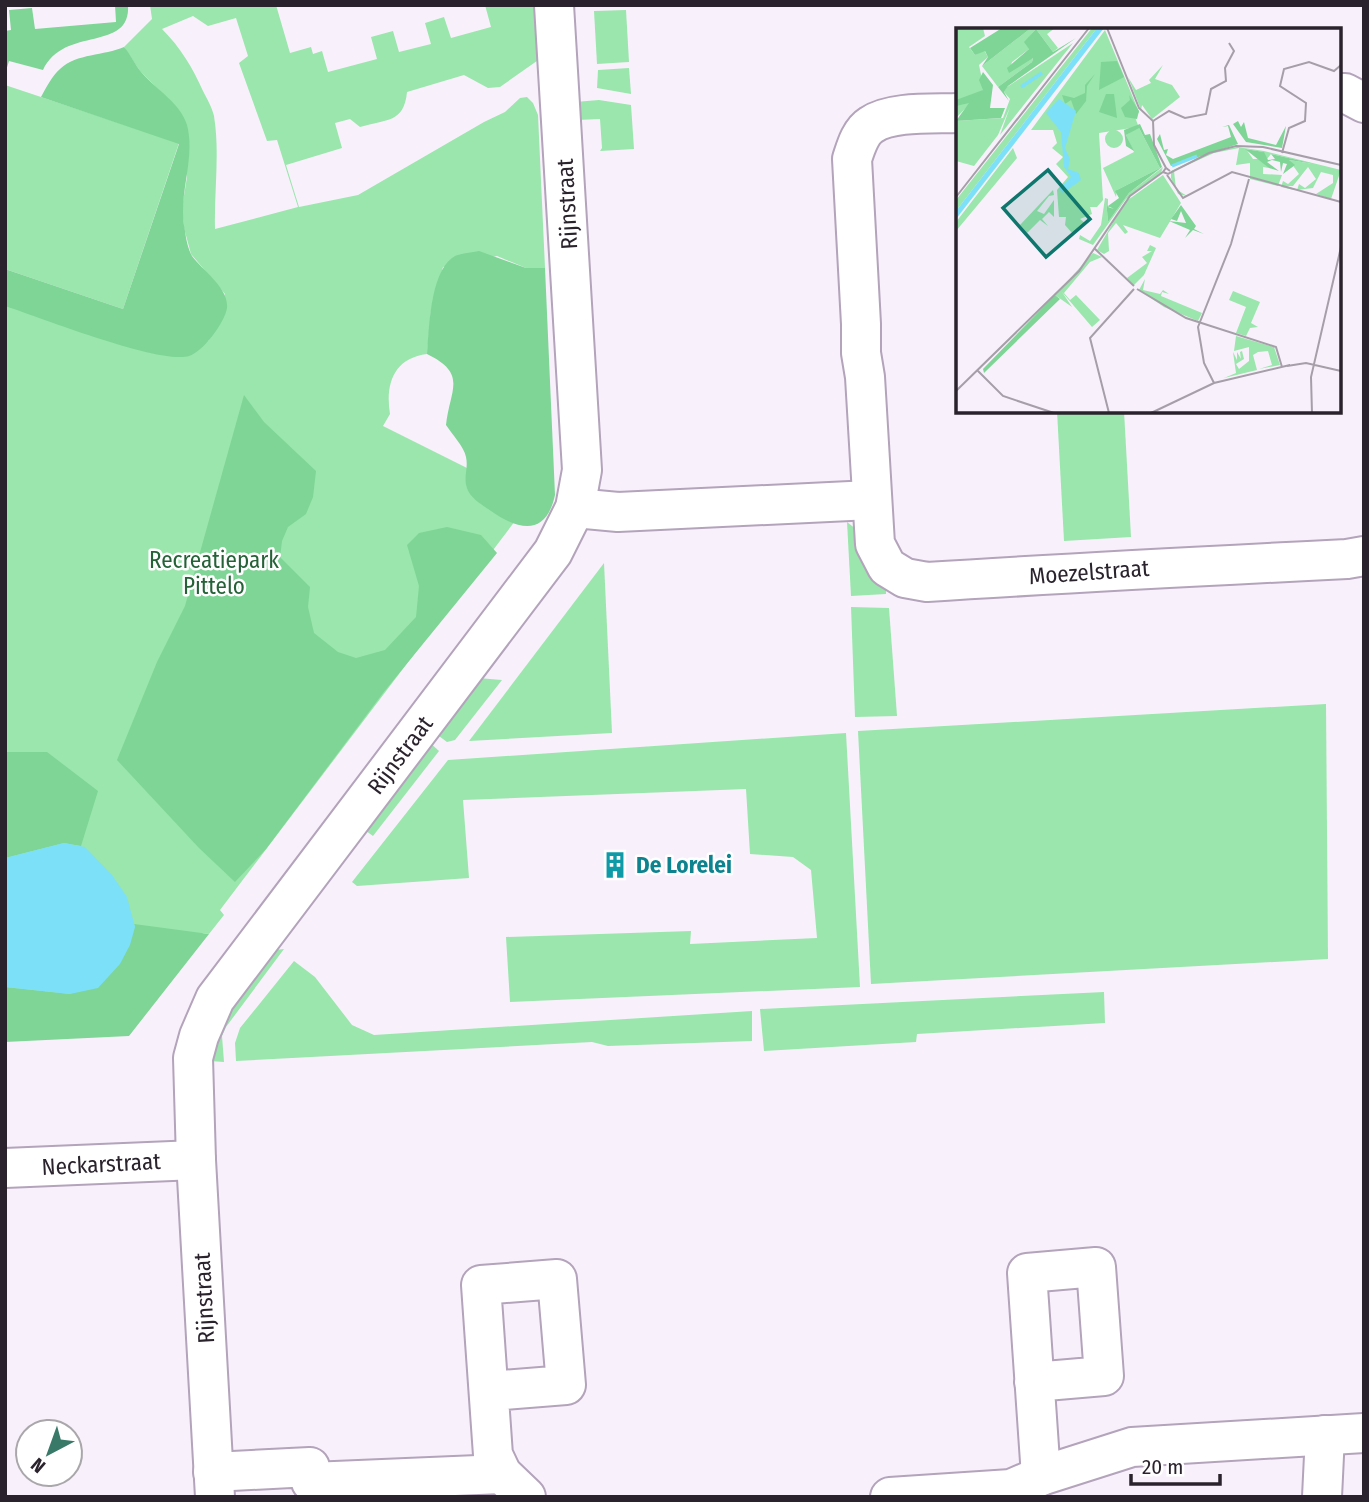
<svg xmlns="http://www.w3.org/2000/svg" width="1369" height="1502" font-family="'Fira Sans Condensed',sans-serif">
  <style>
    .green { fill: #9ae6ac; fill-rule: evenodd }
    .forest { fill: #7ed595 }
    .water { fill: #7ce0f9 }
    .lines { fill: none; stroke-linecap: round; stroke-linejoin: round }
    .minor-casing { stroke: #b3a3bb; stroke-width: 42 }
    .minor { stroke: #fff; stroke-width: 38 }
    .labels { text-anchor: middle; dominant-baseline: central; stroke-width: 5; stroke-linejoin: round; paint-order: stroke }
    .street-label { font-size: 23px; fill: #2a232d; stroke: #fff }
    .park-label { font-size: 23px; fill: #256238; stroke: #fff }
    .culture-label { font-size: 23px; font-weight: bold; fill: #0d838f; stroke: #fff; text-anchor: start }
    .inset-river { fill: none; stroke: #7ce0f9; stroke-width: 3.5 }
    .inset-road { fill: none; stroke: #a69fa9; stroke-width: 2 }
    .view { fill: #0f766e; fill-opacity: 0.15; stroke: #0f766e; stroke-width: 3.5 }
    .inset-edge { fill: none; stroke: #2a232d; stroke-width: 3.5 }
  </style>
  <rect width="100%" height="100%" fill="#f8f1fb"/>
  <g class="green">
    <path d="M150,5H276L290,53L311,47L313,54L322,51L328,72L377,59L371,37L393,31L399,52L431,44L425,23L444,17L451,38L491,27L485,5H538L544,56L500,87L488,88L464,75L407,92C404,123 387,119 360,127L350,119L335,123L342,148L286,165L299,207L358,195L484,122L505,112L520,98L527,97L533,103L538,115L545,268H526L497,256L443,267L431,311L427,354C394,358 385,384 390,414L383,426L531,500L220,910L224,915L209,934L203,933L149,1004L5,1015V273L208,341L225,294L191,254L184,228L182,208L187,177L176,107L140,71L124,47L152,19ZM193,16L208,26L236,18L248,56L239,63L267,141L277,140L298,207L215,229C214,191 220,153 214,116C212,107 207,99 203,91C192,67 181,48 162,29Z"/>
    <polygon points="626,10 629,62 597,64 594,11"/>
    <polygon points="629,68 631,94 597,88 598,70"/>
    <polygon points="5,85 179,143 123,309 5,269"/>
    <polygon points="599,100 631,105 634,149 600,151 602,148 600,119 577,120 575,102"/>
    <polygon points="1057,411 1124,411 1131,537 1064,541"/>
    <polygon points="847,522 857,530 886,583 886,594 851,596"/>
    <polygon points="604,563 612,733 469,741"/>
    <polygon points="851,607 889,608 897,716 855,717"/>
    <polygon points="478,678 502,680 455,740 447,742 435,733"/>
    <polygon points="1326,704 1328,959 871,984 858,731"/>
    <polygon points="846,733 860,987 510,1002 506,937 691,931 690,944 817,938 811,870 793,857 750,854 746,789 463,800 469,878 357,886 352,882 448,760"/>
    <polygon points="428,741 439,751 373,836 362,828"/>
    <polygon points="284,949 226,1027 222,1036 224,1062 210,1061 220,1023 275,950"/>
    <polygon points="294,961 315,977 352,1025 374,1035 752,1011 752,1041 608,1046 592,1042 236,1061 235,1043 240,1028"/>
    <polygon points="1104,992 1105,1023 917,1034 916,1042 764,1051 760,1009"/>
  </g>
  <g class="forest">
    <path d="M115,5H128C131,53 64,25 43,70L9,61L5,74V31L11,30L9,10L32,8L35,29L116,22Z"/>
    <path d="M124,47C131,55 135,65 142,73C156,89 181,104 187,125C196,160 177,196 185,231C186,239 188,249 192,256C203,271 229,288 227,308C225,322 203,352 189,356C160,365 39,317 5,306V269L123,309L179,144L41,97C46,88 52,76 60,69C77,53 104,56 124,47Z"/>
    <path d="M479,251L526,268H545L555,495C546,536 520,531 491,511C484,506 475,501 470,494C461,479 469,471 466,457C464,447 452,434 446,425C450,389 468,374 427,354C429,330 430,274 452,258C458,253 471,253 479,251Z"/>
    <polygon points="244,395 264,422 316,471 313,497 306,514 288,527 282,541 280,557 310,587 308,607 314,633 338,652 356,658 385,650 416,617 419,586 407,545 419,533 447,527 481,535 497,553 383,693 266,849 235,882 199,848 117,760 157,662 185,606"/>
    <polygon points="5,752 47,752 98,791 81,846 64,843 5,858"/>
    <polygon points="134,924 209,934 129,1036 5,1042 5,987 70,994 135,927"/>
  </g>
  <polygon class="water" points="64,843 85,847 112,875 127,897 135,927 130,945 120,964 98,988 70,994 5,987 5,858"/>
  <g class="lines">
    <defs>
      <g id="minor">
        <polyline points="1339,93 1345,93 1364,103"/>
        <path d="M958,113C933,114 891,111 871,125C860,132 856,147 852,159L861,324V353L865,377L875,544L887,567L905,578L927,582C1067,573 1207,566 1347,559L1364,556"/>
        <polyline points="575,508 618,512 871,500"/>
        <polyline points="5,1168 196,1160"/>
        <polyline points="1034,1382 1104,1376 1096,1267 1027,1273 1041,1476"/>
        <polyline points="490,1391 566,1385 557,1279 481,1285 493,1455 502,1474 526,1497"/>
        <polyline points="213,1472 310,1467 311,1482 502,1474"/>
        <polyline points="215,1497 196,1160 193,1058 199,1036 215,999 553,552 575,508 582,470 554,5"/>
        <polyline points="890,1497 1011,1489 1041,1476 1132,1447 1364,1433"/>
        <polyline points="1322,1497 1325,1435"/>
      </g>
    </defs>
    <use href="#minor" class="minor-casing"/>
    <use href="#minor" class="minor"/>
  </g>
  <defs>
    <symbol id="building-bare" viewBox="-9 -9 18 18"><path d="M-4-6H4V6H1V3H-1V6H-4ZM-2.5-4.3h1.7v1.8h-1.7ZM.8-4.3h1.7v1.8H.8ZM-2.5-1h1.7V.8h-1.7ZM.8-1h1.7V.8H.8Z" fill="#0f9aa8" stroke="#fff" stroke-width="2.5" paint-order="stroke"/></symbol>
  </defs>
  <g fill-rule="evenodd">
    <use href="#building-bare" x="596" y="846" width="38" height="38"/>
  </g>
  <g class="labels">
    <g class="street-label">
      <text transform="translate(567 204) rotate(-93)">Rijnstraat</text>
      <text transform="translate(1089 572) rotate(-4)">Moezelstraat</text>
      <text transform="translate(400 755) rotate(-53)">Rijnstraat</text>
      <text transform="translate(101 1164) rotate(-3)">Neckarstraat</text>
      <text transform="translate(204 1298) rotate(-93)">Rijnstraat</text>
    </g>
    <g class="park-label">
      <text x="214" y="560">Recreatiepark<tspan x="214" dy="26">Pittelo</tspan></text>
    </g>
    <g class="culture-label">
      <text x="636" y="865">De Lorelei</text>
    </g>
  </g>
  <g transform="translate(956 28)">
    <rect width="385" height="385" fill="#f8f1fb"/>
    <path d="M0,0H27L29,8L13,19L19,27L28,22L32,29L23,37L28,61L0,90ZM75,0H99L91,6L102,20L97,24L80,1L73,9V21L56,34L53,44L77,29L76,34L42,59L26,38ZM136,0H141L0,183V172ZM149,2L183,84L179,89L183,100L204,140L161,162L160,169L147,140L178,124L170,107L182,99L143,105L147,172L141,179H134L136,186L124,191L129,195L117,206L109,197L110,189H103L101,162L112,149L100,136L107,129L96,120L101,115L97,102H75ZM117,15L44,107L54,79L42,107L18,138L0,133V93L47,90L54,71L48,64L51,59ZM207,37L199,51L216,57L224,69L196,91L186,77L185,82L172,49L180,62L195,55L193,52ZM149 111a9 9 0 1 1 18 0a9 9 0 1 1-18 0ZM281,119L308,123L385,142L375,171L360,166L377,155V147L365,144L357,160L341,162L343,156L349,160L360,151L352,139L337,158H331L339,161L338,162L325,159L327,153L332,156L343,146L333,132L358,136L315,126L311,131L307,124L290,121L297,131H306L313,140L307,139V146L326,147L322,158L294,151V135L280,137L283,120L258,125L218,143L220,161L231,168L222,166L215,150V143L256,124ZM57,120L61,130L0,203V194ZM207,139L205,145L170,171L137,217L123,211L124,207L134,213L145,197L149,170L152,171V178L159,179H152L150,171L152,194L173,165ZM207,147L225,175L204,210L167,197L172,204L169,206L160,195L152,205L153,223L148,226L141,222L169,174ZM97,162L98,167L93,168L81,183L88,186L98,172V189L93,184L86,191L92,198L84,192L71,205L64,197ZM194,217L200,220L188,247L178,257L171,250L191,235L186,229L196,223H191ZM137,225L146,229L134,234L108,265L114,272L120,267L144,292L136,299L106,264L116,279L99,267ZM189,251L187,262L204,266L207,262L213,266L206,264L205,268L246,285L242,293L208,279L183,262ZM277,263L304,274L295,295L302,299L294,300L290,308L280,305L290,279L273,272ZM280,308L318,319L324,337L303,341L316,337L312,323L302,324L297,327L301,342L268,350L280,345L277,324L281,332V324L285,331L284,324L286,323L288,331L280,336L283,341L293,333V319L278,323Z" fill="#9ae6ac"/>
    <path d="M46,0H75L26,38L32,29L29,23L19,27L14,20ZM80,1L97,24L120,10L52,58L48,64L53,73L42,59L76,34L77,30L53,45L51,40L73,21L68,14ZM161,33L168,49L143,62L145,34ZM27,44L37,57L34,80H49L45,90L0,93L13,75L0,78V72L27,62L23,52ZM139,46L131,58L130,73L120,86L115,72L109,76L106,67L118,70L129,65V57ZM150,66H158L161,90L143,84ZM173,67L183,83L181,91L169,89L165,80L174,72ZM282,93L285,99L288,94L292,110L320,117L330,98L326,120L290,114L277,96ZM184,96L189,107L194,106L206,139L173,165L152,194L150,171L152,179L158,181L152,178L163,170L159,163L204,140L183,100L170,107L178,123L170,118L168,102ZM273,97L282,116L215,138L201,111L204,106L208,122L212,121L210,127L217,131L275,109L272,98L266,99ZM289,121L308,124L312,132L319,131L315,126L359,136L333,132L339,137L327,146L331,136L327,135L325,144L324,134L316,132L311,134L323,143L313,140ZM225,177L240,198L238,201L248,206L237,202L229,210L234,202L213,193L230,195L225,183L221,193L215,191ZM99,267L104,271L28,345L27,341Z" fill="#7ed595"/>
    <path d="M141,0H148L0,191V183ZM103,71L120,83L109,120L114,131L112,141L123,145L125,152L107,165L103,161L115,149L108,139L105,104L90,85Z" fill="#7ce0f9"/>
    <path class="inset-river" d="M65,59L86,45M216,138L241,128"/>
    <path class="inset-road" d="M151,0L183,80L198,94M197,93L213,83L229,90L250,86L255,61L270,53L269,40L278,23L273,15M197,93L198,117L210,140M326,125L333,100L349,93L350,75L324,58L328,41L353,34L378,43L385,37M214,143L210,140L207,144L212,146L253,125L280,118L307,119L385,137M211,147L227,170L276,144L385,174M0,169L133,0M138,220L178,258M181,261L230,290L320,319L326,339M331,338L350,335L385,343M21,342L47,368L98,385M258,355L248,335L242,299L275,216L293,151M0,363L123,243L174,168L207,144M153,385L134,310L178,261M195,385L258,355L334,337M356,385L355,349L385,219"/>
    <path class="view" d="M92,142L134,191L90,229L47,180Z"/>
    <rect width="385" height="385" class="inset-edge"/>
  </g>
  <rect width="1369" height="1502" fill="none" stroke="#2a232d" stroke-width="14"/>
  <g transform="translate(49 1453) rotate(221)"><circle r="33" fill="#ffffff" stroke="#aaa7ab" stroke-width="2"/>
  <path d="M0-5L12 26L0 18L-12 26Z" fill="#387968"/>
  <text y="-10" font-size="19" font-weight="bold" text-anchor="middle" fill="#2a232d">N</text>
  </g>
  <path d="M1131 1474v10h89v-10" fill="none" stroke="#2a232d" stroke-width="3.5"/>
  <text x="1142" y="1474" font-size="21" fill="#2a232d" stroke="#ffffff" stroke-width="5" paint-order="stroke">20 m</text>
</svg>
